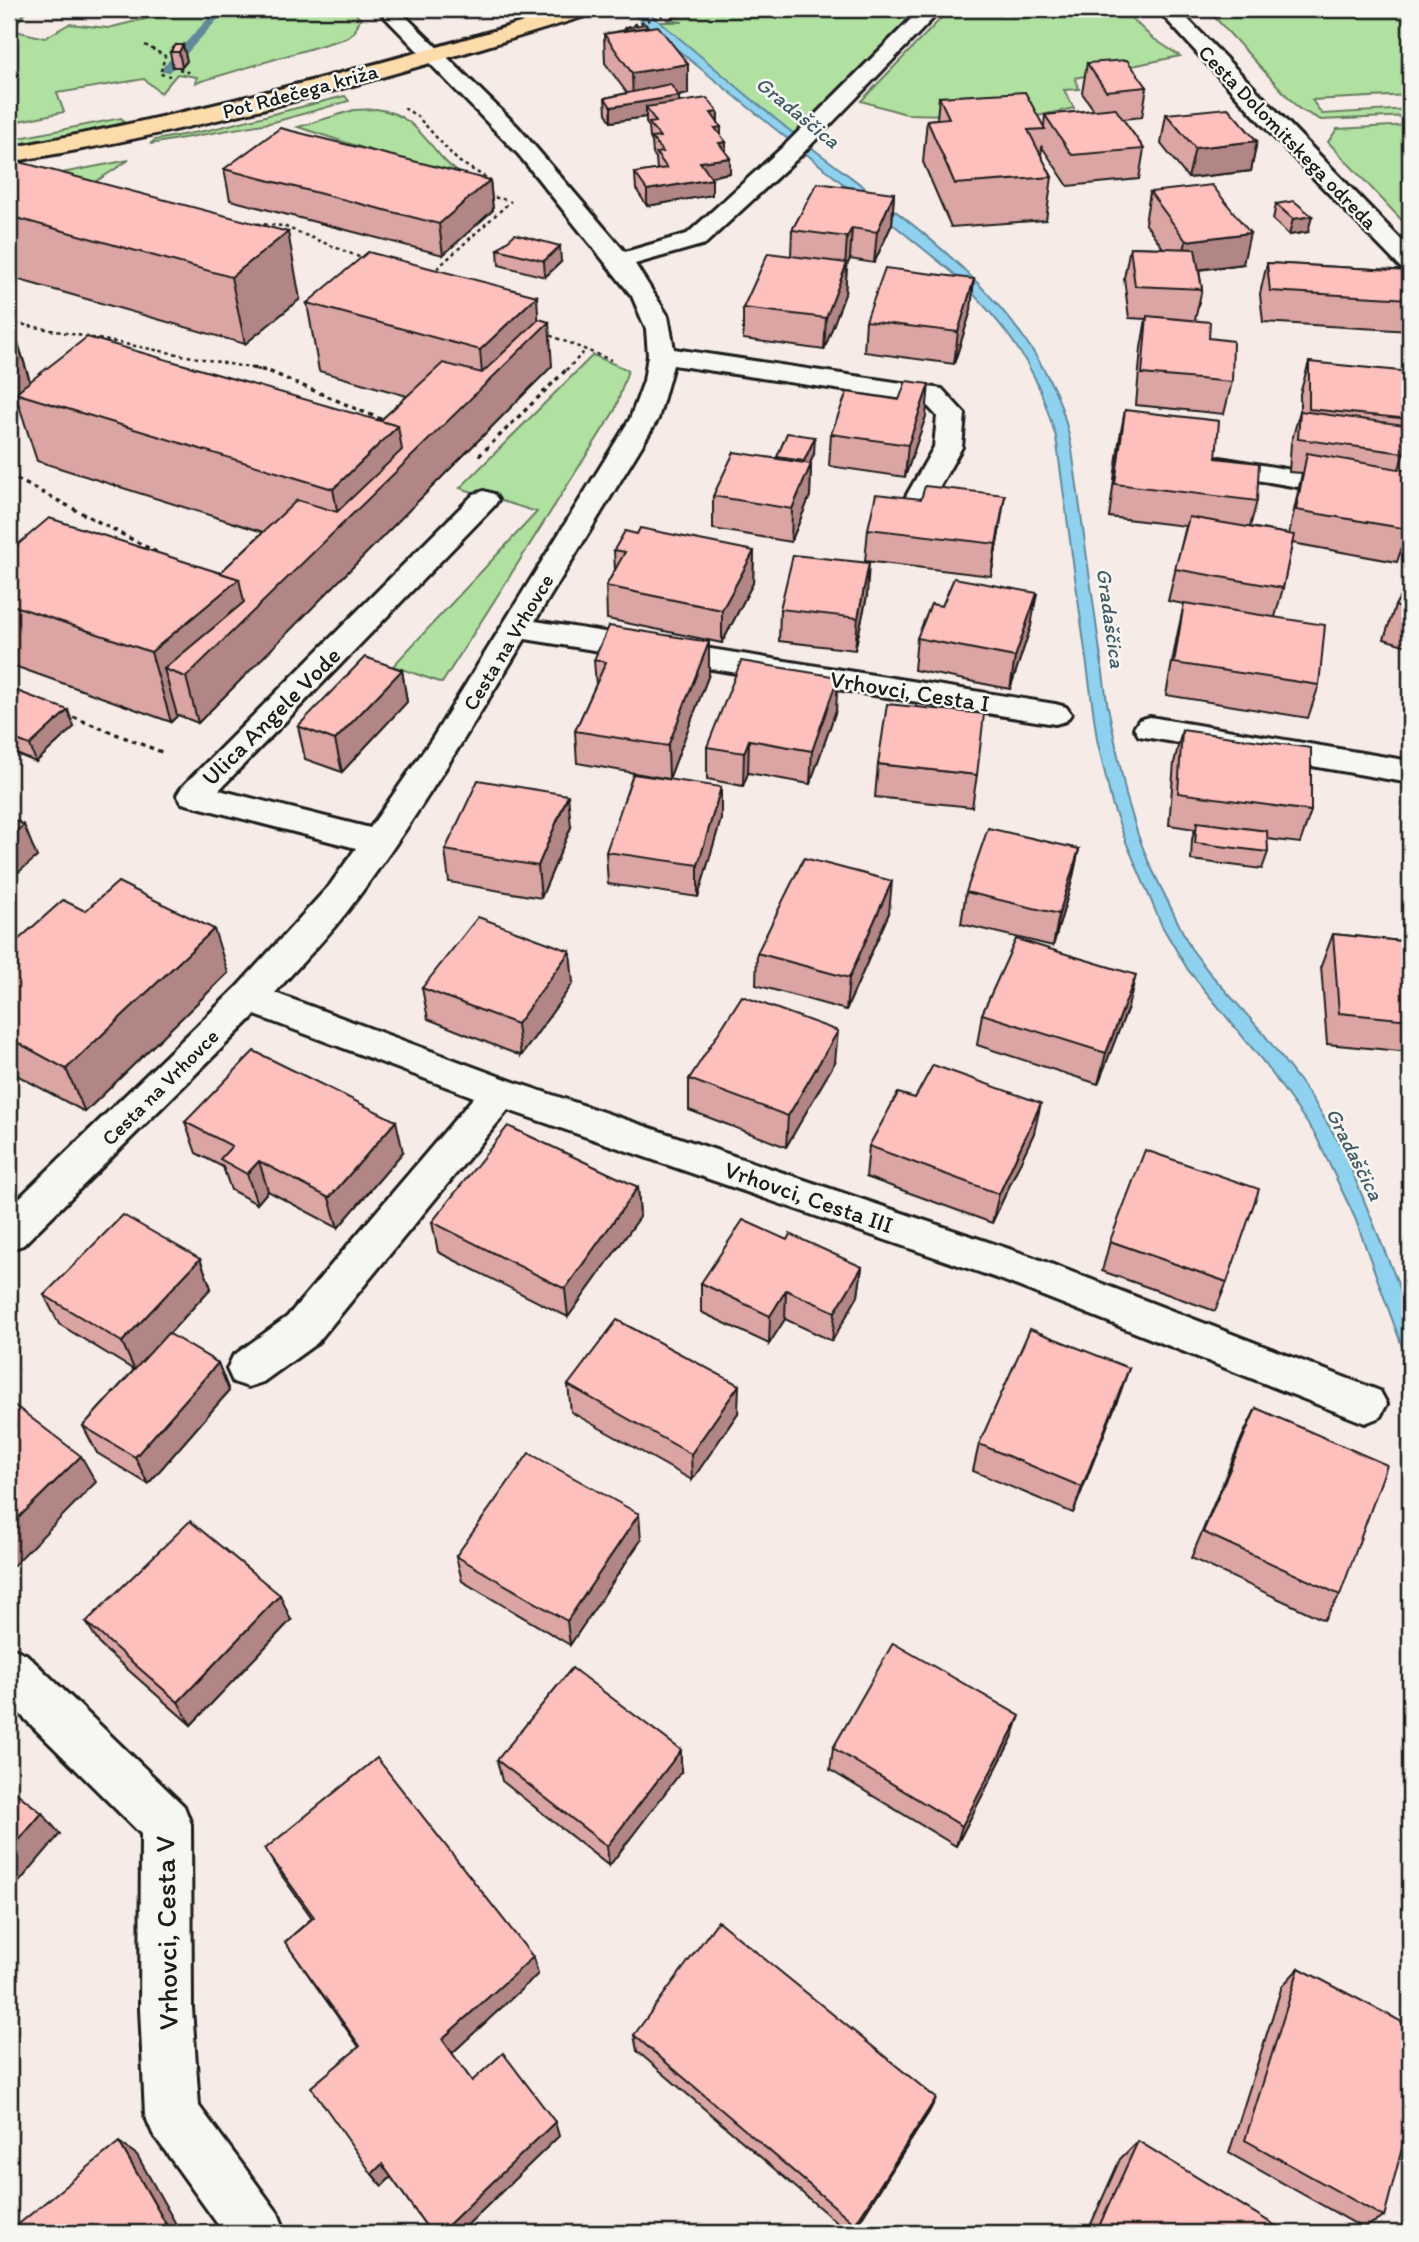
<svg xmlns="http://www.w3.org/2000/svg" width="1419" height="2242" font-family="Itim,sans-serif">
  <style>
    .green { fill: #b0e1a1; stroke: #667e5e; stroke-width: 2 }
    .water { fill: #8fd2f0; stroke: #61899b; stroke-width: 2 }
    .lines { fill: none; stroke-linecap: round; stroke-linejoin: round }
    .stream { fill: #61899b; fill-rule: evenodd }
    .minor-casing { stroke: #1c1c1c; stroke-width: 6 }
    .major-casing { stroke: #1c1c1c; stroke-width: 6 }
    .path-far1 { stroke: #1c1c1c; stroke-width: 2.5; stroke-dasharray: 3.5 3.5; stroke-linecap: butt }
    .path { stroke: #1c1c1c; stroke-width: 3.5; stroke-dasharray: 4.5 4.5; stroke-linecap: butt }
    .minor { fill: #f6f6f2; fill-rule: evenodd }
    .major { fill: #fddcac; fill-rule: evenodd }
    .wall { fill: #daa5a3; stroke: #1c1c1c; stroke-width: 2 }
    .shaded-wall { fill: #b18684; stroke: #1c1c1c; stroke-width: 2 }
    .building { fill: #fdc0bd; stroke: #1c1c1c; stroke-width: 2 }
    .labels { text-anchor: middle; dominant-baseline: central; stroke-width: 5; stroke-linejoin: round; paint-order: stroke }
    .far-street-label { font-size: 21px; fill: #1c1c1c; stroke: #f6f6f2 }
    .far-water-label { font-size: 21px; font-style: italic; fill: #445c66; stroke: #f6f6f2 }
    .street-label { font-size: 24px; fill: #1c1c1c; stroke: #f6f6f2 }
    .near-street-label { font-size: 28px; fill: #1c1c1c; stroke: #f6f6f2 }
  </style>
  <rect width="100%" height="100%" fill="#f7ebe7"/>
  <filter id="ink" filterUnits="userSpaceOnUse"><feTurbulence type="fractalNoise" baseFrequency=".0143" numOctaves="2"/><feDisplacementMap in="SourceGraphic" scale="14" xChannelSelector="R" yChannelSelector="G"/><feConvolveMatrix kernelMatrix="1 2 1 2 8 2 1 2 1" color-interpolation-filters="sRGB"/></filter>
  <g filter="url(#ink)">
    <g class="green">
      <polygon points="9,9 28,9 11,30 45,38 69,24 108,28 186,9 352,9 360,19 355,31 346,38 195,83 197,77 177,74 161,93 144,79 57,93 64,112 9,123"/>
      <polygon points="697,9 918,9 793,134 664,28 661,22 683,22 666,20"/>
      <polygon points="950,9 1122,9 1151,37 1180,56 1075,78 1079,89 1064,90 1074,108 1033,117 906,114 861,101"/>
      <polygon points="1207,9 1410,9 1410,95 1312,100 1322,114 1410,109 1410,116 1321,120 1299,109"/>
      <polygon points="345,96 349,101 274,122 150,144 155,140 209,130"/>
      <path d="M376,109C413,114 422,137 445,161C454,171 466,177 477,185L298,127L354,110Z"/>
      <polygon points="121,118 126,124 9,146 9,140"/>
      <polygon points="1410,125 1410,229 1328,142 1337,129"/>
      <polygon points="129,160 66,201 31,179"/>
      <polygon points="593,355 628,370 615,410 442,683 393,666 537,512 460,488"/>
    </g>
    <path class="water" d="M627,9H644C696,51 746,96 799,138C892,210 1002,279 1054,389C1063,408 1068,429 1072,450L1107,702L1126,795L1138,835L1149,863L1190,947L1208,971L1263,1033L1312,1098L1343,1149L1410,1313V1368L1355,1218L1315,1134L1266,1065L1188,970L1162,926L1126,842L1112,804L1097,739L1056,437C1051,422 1046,405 1040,390C1022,345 986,306 952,272Z"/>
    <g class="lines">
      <polygon class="stream" points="217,9 227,9 170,72 162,72 162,68"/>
      <defs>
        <g id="minor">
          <path d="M377,9H398L518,127L625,252L687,234L785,145L921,9H942L801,155L705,244L635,264L668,316L674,349L942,389L965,414L962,447L933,498L929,504L919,507L909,504L905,498L934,447L937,416L924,402L673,365L658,419L535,621L1055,704L1066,707L1071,714L1066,721L1055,724L525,639C471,728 417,818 355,901C331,934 301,963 275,993L514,1082L1030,1256L1380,1391L1387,1404L1380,1417L1365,1423L1002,1280L508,1110L317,1343L263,1382L248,1387L233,1382L227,1369L233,1356L287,1317L474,1097L255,1015L23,1245L9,1250V1208L236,988L330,885L356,848L182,803L177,795L182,787L474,494L484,491L494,494L498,500L494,506L219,790L370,828L432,739L630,419L644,381L648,355L646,329L632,296L519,155Z"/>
          <polygon points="1157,9 1178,9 1410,249 1410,270 1401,268 1273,136"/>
          <polygon points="1220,458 1410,490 1410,506 1210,472 1206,466 1210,460"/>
          <polygon points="1150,717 1410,761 1410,783 1139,736 1134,728 1139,720"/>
          <polygon points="9,1647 26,1654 184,1806 191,1824 192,2008 199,2106 278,2213 286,2233 224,2233 153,2134 145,2115 140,2008 141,1834 9,1703"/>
        </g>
        <path id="major" d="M567,9H598L595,13C403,73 208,130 9,162V148C198,113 383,65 567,9Z"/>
      </defs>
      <use href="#minor" class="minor-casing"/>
      <use href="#major" class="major-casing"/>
      <g class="path-far1">
        <polyline points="627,27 683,9"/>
        <polyline points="145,45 165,56 160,74 170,76"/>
        <polyline points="179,69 190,73"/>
        <polyline points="404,108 417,116 458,161 490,180"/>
        <polyline points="488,196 507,200"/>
        <polyline points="250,223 283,226 364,259"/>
        <polyline points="432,273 511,201"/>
        <polyline points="9,322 261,370"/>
        <polyline points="544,333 611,360"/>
        <polyline points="566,370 586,350"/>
      </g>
      <g class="path">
        <polyline points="252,368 268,371 385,421"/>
        <polyline points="479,456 568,368"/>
        <polyline points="9,475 160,554"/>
        <polyline points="65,714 164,753"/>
      </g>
      <use href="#minor" class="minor"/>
      <use href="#major" class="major"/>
    </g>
    <g class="wall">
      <polygon points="625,28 688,64 688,94 679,96 679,102 718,122 721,127 721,136 730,173 710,177 712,195 647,206 636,189 635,173 657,170 656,158 653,154 652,142 650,138 649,127 646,123 646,117 611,122 606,113 605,98 627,93 605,63 604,34 625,30"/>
      <polygon points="176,45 187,61 182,67 173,67 170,52"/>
      <polygon points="1087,63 1147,87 1142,117 1123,119 1144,149 1139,179 1068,186 1042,147 1041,156 1052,177 1046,220 951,227 923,162 927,120 937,119 939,97 1044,126 1045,115 1094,110 1082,93"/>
      <polygon points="1166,114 1257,141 1251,171 1188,178 1161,144"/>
      <polygon points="9,165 300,299 245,344 9,277"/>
      <polygon points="224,169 490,180 493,210 443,255 230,200"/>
      <polygon points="1150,192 1243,264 1199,270 1202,289 1195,320 1209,338 1232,382 1224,414 1136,405 1141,348 1146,319 1129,318 1124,278 1130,247 1163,248 1145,223"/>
      <polygon points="894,193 892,224 874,263 850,259 847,265 845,294 824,350 743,339 743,308 791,256 792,230"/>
      <polygon points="1276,204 1308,232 1289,235 1273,220"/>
      <polygon points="498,249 561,262 545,277 499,265"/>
      <polygon points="1267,263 1410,271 1410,331 1263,322 1260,294"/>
      <polygon points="307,303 539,319 552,366 198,723 178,715 171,722 9,664 9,552 220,573 263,532 37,461 15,393 9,314 30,381 380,421 407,396 319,371"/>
      <polygon points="971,310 954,364 864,352 866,321"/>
      <polygon points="1309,362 1410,378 1410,459 1407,458 1406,445 1399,469 1408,529 1397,562 1292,543 1283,588 1275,617 1319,685 1308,718 1166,695 1177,636 1184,604 1168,601 1186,526 1109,517 1119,442 1125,410 1216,458 1257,501 1250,527 1289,534 1302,473 1289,472 1291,443 1300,411 1300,394"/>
      <polygon points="926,416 905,477 829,466 831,434"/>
      <polygon points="814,454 810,463 811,464 810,496 791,542 713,529 713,496 776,458 777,457"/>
      <polygon points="921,499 1000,527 991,576 865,561 868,529"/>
      <polygon points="614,550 754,551 753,583 722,643 607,619 606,586 615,570"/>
      <polygon points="1410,578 1410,647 1384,639 1395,606"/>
      <polygon points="867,596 855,650 779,641 780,609"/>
      <polygon points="1031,626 1010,689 914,670 917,638"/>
      <polygon points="594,660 709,674 669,779 577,763 575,731 596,685"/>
      <polygon points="402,670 407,702 342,772 305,759 298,726"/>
      <polygon points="9,688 74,727 36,762 9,751"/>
      <polygon points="836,710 810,784 748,773 743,786 707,779 707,747"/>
      <polygon points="1182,730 1311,811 1300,843 1267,839 1268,852 1262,869 1191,860 1192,839 1195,829 1169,825 1174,763"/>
      <polygon points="878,764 977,775 972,807 875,797"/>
      <polygon points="721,787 721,819 698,897 608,884 606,852"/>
      <polygon points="571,827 541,898 449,882 445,850"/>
      <polygon points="1079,849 1072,881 1053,946 961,924 966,892"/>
      <polygon points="85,911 228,973 85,1112 9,1071 9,948"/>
      <polygon points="889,913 846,1010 756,985 757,953"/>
      <polygon points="1333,934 1410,942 1410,1052 1327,1044 1321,966"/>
      <polygon points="573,983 521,1056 428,1019 422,988"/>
      <polygon points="1128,1007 1098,1084 977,1045 982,1014"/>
      <polygon points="835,1062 786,1147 689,1110 689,1079"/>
      <polygon points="915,1098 1034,1133 992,1223 866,1177 869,1146"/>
      <polygon points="185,1122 403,1152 338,1228 268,1191 257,1204 231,1190 223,1167 196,1153"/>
      <polygon points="638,1187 640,1217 568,1317 438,1252 432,1222"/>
      <polygon points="787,1240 862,1267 858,1296 832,1341 785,1319 769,1344 701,1312 701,1283"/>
      <polygon points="1110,1241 1227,1282 1215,1311 1102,1271"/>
      <polygon points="200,1259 211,1288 169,1334 218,1363 229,1391 148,1484 97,1453 83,1426 134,1370 59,1324 44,1295"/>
      <polygon points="1129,1368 1119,1396 1073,1513 973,1471 979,1444"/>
      <polygon points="568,1385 738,1413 692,1480 571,1412"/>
      <polygon points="1256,1408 1340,1595 1324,1620 1191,1558 1243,1435"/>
      <polygon points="641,1540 570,1645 462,1581 456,1556"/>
      <polygon points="291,1620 191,1725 101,1646 86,1622"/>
      <polygon points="1012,1738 956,1846 830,1770 833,1748"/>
      <polygon points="497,1760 681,1772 609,1866 502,1781"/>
      <polygon points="265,1849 533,1957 538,1974 452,2053 472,2081 559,2136 459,2233 431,2233 391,2177 382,2186 372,2174 359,2047 285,1942 312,1918 277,1869"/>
      <polygon points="1299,1968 1384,2217 1363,2228 1229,2153 1282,1986"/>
      <polygon points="634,2035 936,2098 929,2112 852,2233 849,2233 637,2051"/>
      <polygon points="1138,2141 1287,2233 1087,2233 1120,2159"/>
    </g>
    <g class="shaded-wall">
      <polygon points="183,45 187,61 182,67 179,52"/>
      <polygon points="688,64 688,94 633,103 632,73"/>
      <polygon points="679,96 679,111 646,107 646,117 611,122 611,107"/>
      <polygon points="718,112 718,127 721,127 721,142 715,143 711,113"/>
      <polygon points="1257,141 1251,171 1188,178 1195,148"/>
      <polygon points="726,142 726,158 719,143"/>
      <polygon points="730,158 730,173 700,178 700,162"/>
      <polygon points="712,179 712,195 647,206 647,190"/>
      <polygon points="490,180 493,210 443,255 439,224"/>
      <polygon points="894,193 892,224 874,263 877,232"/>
      <polygon points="1312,216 1308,232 1289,235 1293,219"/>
      <polygon points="852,228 850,259 847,265 845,294 824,350 826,318 845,268 847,237"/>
      <polygon points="288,232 300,299 245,344 231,277"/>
      <polygon points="1250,233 1243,264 1180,272 1186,241"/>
      <polygon points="560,246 561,262 545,277 544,261"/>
      <polygon points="974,279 971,310 954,364 958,332"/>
      <polygon points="537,296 539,331 549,322 552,366 198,723 186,677 164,669 177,715 178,715 171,722 151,652 239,579 340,526 333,489 398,426 483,386 480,350"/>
      <polygon points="9,314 30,382 9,398"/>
      <polygon points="929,384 926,416 905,477 908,445"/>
      <polygon points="815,437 814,454 804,478 804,461"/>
      <polygon points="811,464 810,496 791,542 792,509"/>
      <polygon points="1005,495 1000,527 991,576 996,544"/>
      <polygon points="754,551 753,583 722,643 722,610"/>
      <polygon points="869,563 867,596 855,650 858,618"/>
      <polygon points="1037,593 1031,626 1010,689 1015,657"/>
      <polygon points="709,642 709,674 669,779 668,746"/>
      <polygon points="402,670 407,702 342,772 335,740"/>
      <polygon points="838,677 836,710 810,784 812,751"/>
      <polygon points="68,710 74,727 36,762 30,745"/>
      <polygon points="749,740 748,773 743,786 744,753"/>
      <polygon points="721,787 721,819 698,897 698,865"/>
      <polygon points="568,795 571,827 541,898 538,866"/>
      <polygon points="24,825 37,857 9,880 9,837"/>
      <polygon points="1079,849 1072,881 1053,946 1059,914"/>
      <polygon points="892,881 889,913 846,1010 849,978"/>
      <polygon points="214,929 228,973 85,1112 66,1069"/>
      <polygon points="570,951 573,983 521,1056 517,1024"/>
      <polygon points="1136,975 1128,1007 1098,1084 1106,1053"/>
      <polygon points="838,1031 835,1062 786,1147 788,1116"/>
      <polygon points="1041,1103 1034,1133 992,1223 999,1194"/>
      <polygon points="396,1121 403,1152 338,1228 329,1198"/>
      <polygon points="259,1161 268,1191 257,1204 247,1174"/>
      <polygon points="638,1187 640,1217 568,1317 565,1289"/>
      <polygon points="200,1259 211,1288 135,1371 122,1342"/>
      <polygon points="862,1267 858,1296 832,1341 835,1312"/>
      <polygon points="786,1290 785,1319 769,1344 770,1316"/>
      <polygon points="218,1363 229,1391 148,1484 135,1457"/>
      <polygon points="1129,1368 1119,1396 1073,1513 1082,1487"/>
      <polygon points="739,1385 738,1413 692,1480 691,1454"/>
      <polygon points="81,1456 96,1482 13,1566 9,1560 9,1527"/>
      <polygon points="639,1514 641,1540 570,1645 567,1621"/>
      <polygon points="280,1595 291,1620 191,1725 178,1702"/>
      <polygon points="1020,1716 1012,1738 956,1846 962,1826"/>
      <polygon points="681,1750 681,1772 609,1866 607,1846"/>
      <polygon points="42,1813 60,1834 9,1894 9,1852"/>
      <polygon points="533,1957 538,1974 450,2055 442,2039"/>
      <polygon points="936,2098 929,2112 852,2233 855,2224"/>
      <polygon points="555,2122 559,2136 459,2233 440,2233"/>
      <polygon points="119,2142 137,2155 181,2233 171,2233"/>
      <polygon points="382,2164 391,2177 382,2186 372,2174"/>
    </g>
    <g class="building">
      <polygon points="645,24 648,27 627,30 625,28"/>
      <polygon points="658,26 688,64 632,73 604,34"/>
      <polygon points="176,45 183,45 179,52 170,52"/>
      <polygon points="1127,60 1147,87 1106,91 1087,63"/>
      <polygon points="670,84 679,96 611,107 605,98"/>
      <polygon points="1025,92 1045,129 1028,130 1052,177 955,184 927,120 949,118 939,97"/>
      <polygon points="707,98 718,112 711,113 721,127 715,128 726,142 719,143 730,158 700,162 712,179 647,190 635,173 667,168 656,153 663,152 652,138 660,137 649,123 656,122 646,107"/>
      <polygon points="1115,108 1144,149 1072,155 1045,115"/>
      <polygon points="1228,108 1257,141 1195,148 1166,114"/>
      <polygon points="280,128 490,180 439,224 224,169"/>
      <polygon points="16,161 288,232 231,277 9,216 9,165"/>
      <polygon points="817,183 894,193 877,232 852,228 847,237 792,230"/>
      <polygon points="1212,185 1250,233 1186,241 1150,192"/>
      <polygon points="1294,201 1312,216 1293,219 1276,204"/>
      <polygon points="515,234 560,246 544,261 498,249"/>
      <polygon points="1130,247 1195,249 1202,289 1135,286"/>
      <polygon points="368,252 537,296 480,350 307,303"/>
      <polygon points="768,253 847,263 826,318 743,308"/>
      <polygon points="1267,263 1410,271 1410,299 1270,291"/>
      <polygon points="885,268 974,279 958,332 866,321"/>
      <polygon points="1147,316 1210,322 1209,338 1233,341 1232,382 1142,374"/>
      <polygon points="539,319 549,322 186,677 164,669 244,602 239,579 220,573 297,500 337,512 402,450 398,426 380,421 443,363 482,373"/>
      <polygon points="87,337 398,426 333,489 15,393"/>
      <polygon points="1309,362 1410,372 1410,419 1309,409"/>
      <polygon points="906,381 929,384 908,445 831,434 847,392 899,400"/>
      <polygon points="1125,410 1219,421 1216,458 1259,463 1257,501 1115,484"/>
      <polygon points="1300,411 1405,425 1404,453 1298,439"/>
      <polygon points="787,433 815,437 804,461 777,457"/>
      <polygon points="734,452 811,464 792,509 713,496"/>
      <polygon points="1307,453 1410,471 1410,509 1408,529 1296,510"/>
      <polygon points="925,486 1005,495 996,544 868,529 876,494 921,499"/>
      <polygon points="1189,517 1294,535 1283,588 1175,569"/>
      <polygon points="49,518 239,579 151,652 9,604 9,552"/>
      <polygon points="640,528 754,551 722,610 606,586 625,552 614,550 625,531 637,534"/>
      <polygon points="793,555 869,563 858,618 780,609"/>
      <polygon points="954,578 1037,593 1015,657 917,638 931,604 942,606"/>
      <polygon points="1410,578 1410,611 1395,606"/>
      <polygon points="1184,603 1325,625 1319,685 1174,663"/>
      <polygon points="609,626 709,642 668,746 575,731 606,662 594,660"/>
      <polygon points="365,657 402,670 335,740 298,726"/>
      <polygon points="741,661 838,677 812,751 749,740 744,753 707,747"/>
      <polygon points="9,688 68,710 30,745 9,737"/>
      <polygon points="887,704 984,714 977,775 878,764"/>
      <polygon points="1182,730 1311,748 1311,811 1178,793"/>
      <polygon points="633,774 721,787 698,865 606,852"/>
      <polygon points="478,780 568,795 538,866 445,850"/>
      <polygon points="9,817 24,825 9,837"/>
      <polygon points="1197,822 1267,831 1268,852 1195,843"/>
      <polygon points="988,828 1079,849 1059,914 966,892"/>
      <polygon points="804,858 892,881 849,978 757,953"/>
      <polygon points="118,882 214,929 66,1069 9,1038 9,948 63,900 85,911"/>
      <polygon points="478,917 570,951 517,1024 422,988"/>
      <polygon points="1333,934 1410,942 1410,1020 1339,1013"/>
      <polygon points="1016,939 1136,975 1106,1053 982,1014"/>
      <polygon points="742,996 838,1031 788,1116 689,1079"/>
      <polygon points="254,1051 396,1121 329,1198 259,1161 247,1174 220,1159 232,1146 185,1122"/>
      <polygon points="933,1065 1041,1103 999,1194 869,1146 898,1093 915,1098"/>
      <polygon points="508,1126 638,1187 565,1289 432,1222"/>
      <polygon points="1145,1150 1259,1189 1227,1282 1110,1241"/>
      <polygon points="123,1215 200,1259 122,1342 44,1295"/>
      <polygon points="743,1220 787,1240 790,1234 862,1267 835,1312 786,1290 770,1316 701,1283"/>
      <polygon points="617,1320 739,1385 691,1454 568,1385"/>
      <polygon points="1030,1329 1129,1368 1082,1487 979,1444"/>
      <polygon points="168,1333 218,1363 135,1457 83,1426"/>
      <polygon points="9,1401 81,1456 9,1527"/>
      <polygon points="1256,1408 1387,1465 1340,1595 1203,1532"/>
      <polygon points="529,1453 639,1514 567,1621 456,1556"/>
      <polygon points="190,1521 280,1595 178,1702 86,1622"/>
      <polygon points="893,1643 1020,1716 962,1826 833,1748"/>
      <polygon points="572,1668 681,1750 607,1846 497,1760"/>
      <polygon points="377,1758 533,1957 442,2039 472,2081 503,2053 555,2122 440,2233 431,2233 382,2164 372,2174 311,2087 360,2046 285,1942 314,1917 265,1849"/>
      <polygon points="9,1787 42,1813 9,1852"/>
      <polygon points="718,1921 936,2098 855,2224 634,2035"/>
      <polygon points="1299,1968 1410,2026 1410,2118 1384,2217 1245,2140"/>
      <polygon points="1138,2141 1287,2233 1096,2233"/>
      <polygon points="119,2142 171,2233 9,2233 9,2232"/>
    </g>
  </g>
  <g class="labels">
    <g class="far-street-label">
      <text transform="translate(300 91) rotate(-15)">Pot Rdečega križa</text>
      <text transform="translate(1288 137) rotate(46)">Cesta Dolomitskega odreda</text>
      <text transform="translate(508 642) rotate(-59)">Cesta na Vrhovce</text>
      <text transform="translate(160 1087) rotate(-45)">Cesta na Vrhovce</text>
    </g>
    <g class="far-water-label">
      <text transform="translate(798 112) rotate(39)">Gradaščica</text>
      <text transform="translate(1111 618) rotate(82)">Gradaščica</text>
      <text transform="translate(1355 1154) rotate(63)">Gradaščica</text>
    </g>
    <g class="street-label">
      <text transform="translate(910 691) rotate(9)">Vrhovci, Cesta I</text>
      <text transform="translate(271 716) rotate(-45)">Ulica Angele Vode</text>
      <text transform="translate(809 1197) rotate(19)">Vrhovci, Cesta III</text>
    </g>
    <g class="near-street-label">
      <text transform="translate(166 1933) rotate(-91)">Vrhovci, Cesta V</text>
    </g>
  </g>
  <rect width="1419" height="2242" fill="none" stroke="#f6f6f2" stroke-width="35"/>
  <rect x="18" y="18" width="1384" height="2207" fill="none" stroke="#1c1c1c" stroke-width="2.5" filter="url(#ink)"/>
</svg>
